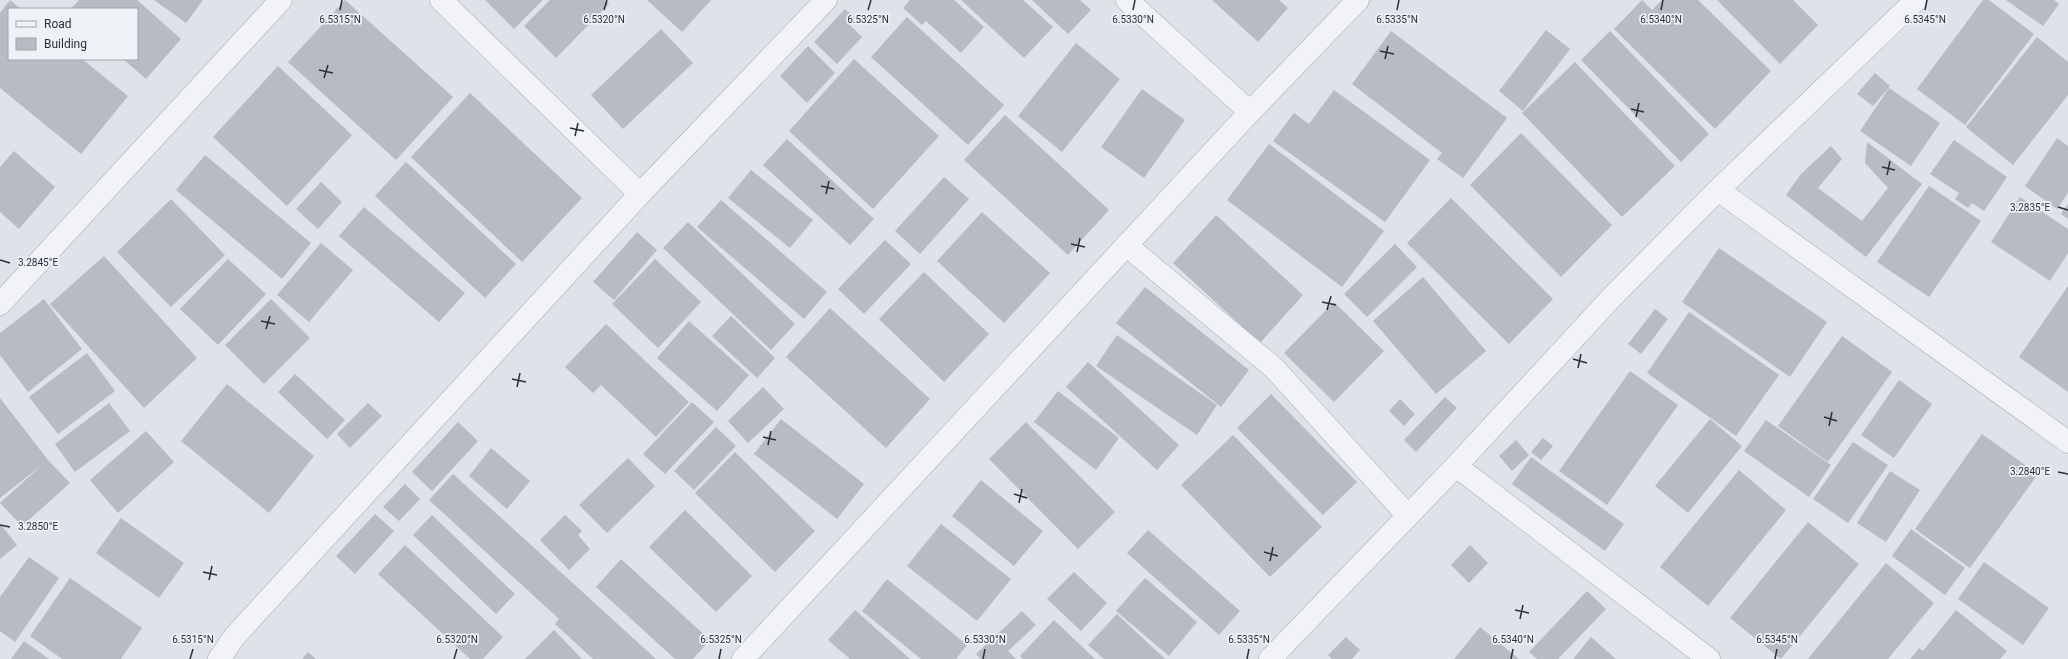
<svg xmlns="http://www.w3.org/2000/svg" width="2068" height="659" font-family="Roboto,sans-serif">
  <style>
    .building { fill: #b6bbc4 }
    .lines { fill: none; stroke-linecap: round; stroke-linejoin: round }
    .minor-casing { stroke: #a5a9b2; stroke-width: 23 }
    .minor { stroke: #f1f3f6; stroke-width: 22 }
    .ticks { fill: none; stroke: #292f3e; stroke-width: 1.5 }
    .ticks-label { font-size: 10px; text-anchor: middle; fill: #292f3e; stroke: #eef1f5; stroke-width: 3.5; stroke-linejoin: round; paint-order: stroke }
  </style>
  <rect width="100%" height="100%" fill="#dfe2e8"/>
  <g class="building">
    <polygon points="10,0 21,9 9,9 9,59 82,59 128,96 81,154 0,88 0,13"/>
    <polygon points="79,0 137,0 181,39 146,79 123,59 137,59 137,9 71,9"/>
    <polygon points="154,0 203,0 186,23"/>
    <polygon points="345,0 453,97 396,160 288,62"/>
    <polygon points="485,0 543,0 514,29"/>
    <polygon points="550,0 605,0 609,4 556,58 524,26"/>
    <polygon points="647,0 711,0 682,32"/>
    <polygon points="910,0 954,0 984,27 961,53 926,21 922,25 903,8"/>
    <polygon points="961,0 1023,0 1053,27 1024,58"/>
    <polygon points="1032,0 1080,0 1091,10 1068,34"/>
    <polygon points="1212,0 1279,0 1288,8 1258,42"/>
    <polygon points="1642,0 1652,10 1662,0 1698,0 1771,71 1715,129 1614,29"/>
    <polygon points="1717,0 1793,0 1818,25 1780,64"/>
    <polygon points="1983,0 1989,0 2034,34 1965,125 1917,89"/>
    <polygon points="2006,0 2054,0 2059,4 2043,26"/>
    <polygon points="845,9 855,18 849,24 862,37 837,64 814,42"/>
    <polygon points="907,17 1004,105 968,145 871,57"/>
    <polygon points="661,29 693,63 623,129 591,95"/>
    <polygon points="1546,30 1570,49 1523,111 1499,91"/>
    <polygon points="1391,31 1507,118 1463,178 1437,159 1442,153 1352,84"/>
    <polygon points="1610,31 1709,134 1681,162 1581,60"/>
    <polygon points="2037,37 2068,62 2068,95 2013,165 1966,127"/>
    <polygon points="1076,43 1120,79 1062,152 1018,116"/>
    <polygon points="808,46 835,73 807,103 780,76"/>
    <polygon points="854,59 939,136 873,209 789,131"/>
    <polygon points="1575,62 1675,166 1622,217 1522,113"/>
    <polygon points="278,66 352,135 287,206 213,137"/>
    <polygon points="1875,73 1890,86 1873,106 1857,94"/>
    <polygon points="1889,88 1940,123 1911,166 1860,131"/>
    <polygon points="1142,89 1185,120 1144,178 1101,147"/>
    <polygon points="1334,90 1430,160 1385,222 1273,141 1294,113 1309,124"/>
    <polygon points="470,93 582,198 522,262 411,157"/>
    <polygon points="1005,115 1109,210 1068,255 964,160"/>
    <polygon points="1521,133 1612,225 1561,277 1470,185"/>
    <polygon points="2057,138 2068,146 2068,193 2057,209 2025,186"/>
    <polygon points="787,139 874,219 850,245 763,165"/>
    <polygon points="1954,140 2007,177 1984,211 1972,203 1968,208 1955,199 1959,193 1930,174"/>
    <polygon points="1867,142 1922,184 1866,257 1786,195 1801,174 1831,146 1842,159 1818,188 1862,221 1888,188 1865,163"/>
    <polygon points="1269,144 1384,231 1342,287 1227,200"/>
    <polygon points="14,151 55,187 19,229 0,212 0,167"/>
    <polygon points="205,155 311,243 282,279 176,190"/>
    <polygon points="406,162 516,264 485,298 375,196"/>
    <polygon points="751,170 813,220 790,248 728,198"/>
    <polygon points="944,177 969,199 920,254 895,231"/>
    <polygon points="321,182 342,202 318,229 296,209"/>
    <polygon points="1929,186 1981,221 1929,297 1877,262"/>
    <polygon points="2020,197 2068,229 2068,253 2050,281 1991,242"/>
    <polygon points="1451,198 1553,299 1509,344 1407,243"/>
    <polygon points="171,199 225,255 171,307 117,252"/>
    <polygon points="721,200 827,292 804,319 697,227"/>
    <polygon points="2068,204 2068,219 2061,214"/>
    <polygon points="364,207 465,293 439,322 339,236"/>
    <polygon points="982,212 1050,273 1004,323 937,261"/>
    <polygon points="1216,215 1303,295 1260,343 1173,263"/>
    <polygon points="688,222 795,324 771,350 663,248"/>
    <polygon points="637,232 657,250 614,300 593,282"/>
    <polygon points="885,240 911,264 864,314 838,289"/>
    <polygon points="321,243 353,270 309,322 277,295"/>
    <polygon points="1395,244 1417,267 1367,317 1344,294"/>
    <polygon points="1719,248 1827,322 1790,377 1682,302"/>
    <polygon points="104,256 197,358 144,408 50,304"/>
    <polygon points="228,259 266,294 218,345 180,309"/>
    <polygon points="655,259 701,302 658,348 612,304"/>
    <polygon points="924,272 989,334 944,382 879,319"/>
    <polygon points="1423,277 1486,351 1436,394 1373,321"/>
    <polygon points="2068,286 2068,392 2019,357"/>
    <polygon points="1145,287 1249,370 1221,407 1116,323"/>
    <polygon points="44,299 82,349 28,392 0,355 0,333"/>
    <polygon points="271,299 310,338 264,384 225,345"/>
    <polygon points="1334,302 1384,351 1334,402 1284,353"/>
    <polygon points="830,308 930,399 886,448 786,357"/>
    <polygon points="1655,309 1668,319 1641,354 1628,344"/>
    <polygon points="1689,312 1779,375 1736,436 1647,373"/>
    <polygon points="731,316 775,358 757,378 712,336"/>
    <polygon points="689,321 749,375 717,411 657,358"/>
    <polygon points="606,324 689,402 656,437 601,385 593,393 565,367"/>
    <polygon points="1117,335 1217,405 1197,435 1096,366"/>
    <polygon points="1842,336 1892,372 1828,462 1778,426"/>
    <polygon points="87,353 115,391 58,434 29,397"/>
    <polygon points="1088,362 1179,445 1157,470 1066,387"/>
    <polygon points="1630,371 1678,405 1607,505 1559,471"/>
    <polygon points="295,374 345,420 327,439 278,392"/>
    <polygon points="1899,380 1932,404 1894,458 1861,435"/>
    <polygon points="227,384 314,456 269,513 181,441"/>
    <polygon points="763,387 784,409 748,443 728,421"/>
    <polygon points="1058,391 1119,438 1096,470 1034,422"/>
    <polygon points="1271,394 1357,482 1323,515 1237,428"/>
    <polygon points="1445,397 1457,408 1416,452 1404,440"/>
    <polygon points="0,398 48,460 70,483 22,526 0,503 42,465 0,498"/>
    <polygon points="1400,399 1415,414 1404,426 1389,411"/>
    <polygon points="692,402 714,422 665,474 643,454"/>
    <polygon points="109,403 130,431 75,472 55,444"/>
    <polygon points="368,403 382,416 350,448 337,434"/>
    <polygon points="781,419 864,484 837,519 754,454"/>
    <polygon points="1710,419 1742,446 1688,513 1655,486"/>
    <polygon points="1766,420 1831,465 1809,497 1744,451"/>
    <polygon points="458,422 478,441 432,491 412,472"/>
    <polygon points="1026,422 1115,512 1078,549 989,459"/>
    <polygon points="716,427 736,446 694,490 674,471"/>
    <polygon points="146,431 174,462 118,513 90,480"/>
    <polygon points="1982,434 2038,474 1970,568 1915,529"/>
    <polygon points="1233,435 1322,527 1270,577 1181,485"/>
    <polygon points="1543,438 1553,446 1541,460 1531,452"/>
    <polygon points="1516,440 1529,455 1512,471 1499,456"/>
    <polygon points="1853,442 1888,465 1848,523 1813,499"/>
    <polygon points="491,448 530,481 507,509 469,476"/>
    <polygon points="735,452 815,531 775,572 695,493"/>
    <polygon points="1531,457 1624,524 1605,551 1512,484"/>
    <polygon points="628,458 655,486 607,533 579,505"/>
    <polygon points="1739,470 1786,510 1708,606 1660,567"/>
    <polygon points="1890,471 1920,490 1886,542 1857,523"/>
    <polygon points="453,474 656,659 593,659 555,624 559,619 429,500"/>
    <polygon points="981,480 1043,531 1014,566 952,516"/>
    <polygon points="405,484 420,499 399,521 383,507"/>
    <polygon points="685,510 752,576 716,612 649,547"/>
    <polygon points="375,514 394,531 355,574 336,556"/>
    <polygon points="432,515 515,594 496,614 413,535"/>
    <polygon points="565,515 582,531 578,535 590,549 569,570 540,540"/>
    <polygon points="121,518 184,563 159,598 96,553"/>
    <polygon points="1808,522 1859,564 1781,659 1730,618"/>
    <polygon points="0,524 17,545 0,559"/>
    <polygon points="941,524 1011,579 977,621 907,566"/>
    <polygon points="1911,529 1965,568 1945,595 1892,556"/>
    <polygon points="1148,530 1240,611 1219,635 1127,553"/>
    <polygon points="405,545 503,637 483,659 470,659 378,574"/>
    <polygon points="1470,545 1488,563 1469,583 1451,565"/>
    <polygon points="29,557 59,578 15,642 0,631 0,597"/>
    <polygon points="621,559 710,640 693,659 675,659 596,587"/>
    <polygon points="1984,562 2049,608 2023,645 1958,599"/>
    <polygon points="1886,563 1934,603 1888,659 1808,659"/>
    <polygon points="1074,572 1107,603 1081,631 1047,599"/>
    <polygon points="70,578 142,628 121,659 62,659 30,636"/>
    <polygon points="1145,578 1197,622 1169,656 1116,611"/>
    <polygon points="887,579 967,645 956,659 921,659 862,611"/>
    <polygon points="1587,591 1606,609 1558,659 1537,659 1529,652"/>
    <polygon points="855,610 910,659 850,659 828,640"/>
    <polygon points="1956,610 2007,651 2000,659 1910,659 1919,648 1923,651"/>
    <polygon points="1022,611 1036,625 1008,651 1016,659 981,659 976,654"/>
    <polygon points="1117,614 1165,659 1104,659 1088,645"/>
    <polygon points="1054,620 1095,659 1023,659 1020,656"/>
    <polygon points="1480,627 1519,659 1454,659"/>
    <polygon points="554,630 582,659 525,659"/>
    <polygon points="1346,637 1360,650 1352,659 1332,659 1328,655"/>
    <polygon points="1591,637 1616,659 1573,659"/>
    <polygon points="24,641 49,659 11,659"/>
    <polygon points="308,652 316,659 302,659"/>
  </g>
  <g class="lines">
    <defs>
      <g id="minor">
        <polyline points="441,0 640,194"/>
        <polyline points="1127,0 1250,112"/>
        <polyline points="1718,190 2068,442"/>
        <polyline points="1126,245 1274,368 1408,516"/>
        <polyline points="0,304 281,0"/>
        <polyline points="1456,466 1709,659"/>
        <polyline points="219,659 235,636 640,194 826,0"/>
        <polyline points="743,659 1250,112 1358,0"/>
        <polyline points="1270,659 1456,466 1613,296 1718,190 1916,0"/>
      </g>
    </defs>
    <use href="#minor" class="minor-casing"/>
    <use href="#minor" class="minor"/>
  </g>
  <path class="ticks" d="M340,10L342,0M604,10L607,0M868,10L871,0M1133,10L1135,0M1397,10L1399,0M1661,10L1663,0M1925,10L1927,0M1380,51L1394,54M1385,59L1388,46M319,70L333,73M324,78L328,65M1631,109L1644,112M1636,117L1639,103M570,128L584,131M575,136L578,123M1882,167L1895,170M1887,175L1890,161M821,186L834,189M826,194L829,181M2058,207L2068,210M1071,244L1085,247M1077,252L1080,238M0,260L10,263M1322,302L1336,305M1327,310L1331,296M261,321L275,324M266,329L270,316M1573,359L1587,363M1578,368L1581,354M512,379L526,382M517,387L520,373M1824,417L1837,421M1829,426L1832,412M763,437L776,440M768,445L771,431M2058,472L2068,474M1014,494L1027,498M1019,503L1022,489M0,525L10,527M1264,552L1278,556M1270,561L1273,547M203,572L217,575M209,580L212,566M1515,610L1529,613M1520,619L1523,605M190,659L193,649M454,659L457,649M719,659L721,649M983,659L985,649M1247,659L1249,649M1511,659L1513,649M1775,659L1777,649"/>
  <g class="ticks-label">
    <text x="340" y="23">6.5315°N</text>
    <text x="604" y="23">6.5320°N</text>
    <text x="868" y="23">6.5325°N</text>
    <text x="1133" y="23">6.5330°N</text>
    <text x="1397" y="23">6.5335°N</text>
    <text x="1661" y="23">6.5340°N</text>
    <text x="1925" y="23">6.5345°N</text>
    <text x="2030" y="211">3.2835°E</text>
    <text x="38" y="266">3.2845°E</text>
    <text x="2030" y="475">3.2840°E</text>
    <text x="38" y="530">3.2850°E</text>
    <text x="193" y="643">6.5315°N</text>
    <text x="457" y="643">6.5320°N</text>
    <text x="721" y="643">6.5325°N</text>
    <text x="985" y="643">6.5330°N</text>
    <text x="1249" y="643">6.5335°N</text>
    <text x="1513" y="643">6.5340°N</text>
    <text x="1777" y="643">6.5345°N</text>
  </g>
  <rect x="8" y="8" width="130" height="52" fill="#eef1f5" stroke="#9fa3ac"/>
  <rect x="16" y="21" width="20" height="6" fill="#f1f3f6" stroke="#9fa3ac"/>
  <text x="44" y="28" font-size="12" fill="#292f3e">Road</text>
  <rect x="16" y="38" width="20" height="12" fill="#b6bbc4" stroke="#9fa3ac"/>
  <text x="44" y="48" font-size="12" fill="#292f3e">Building</text>
</svg>
